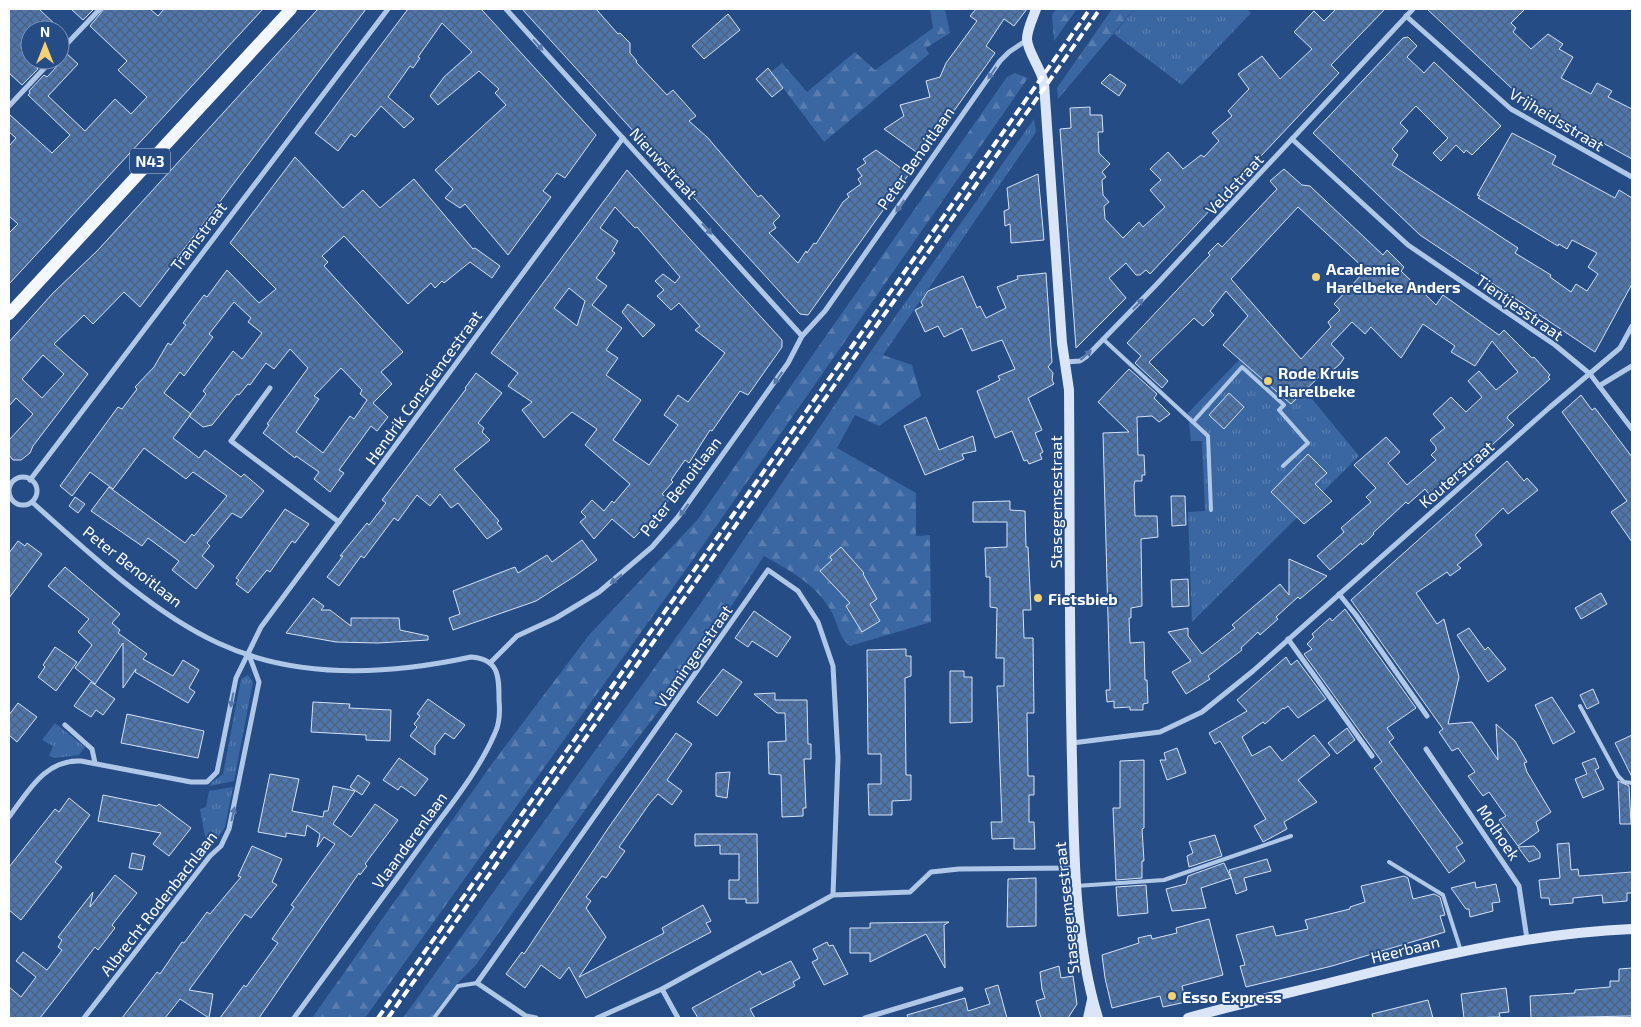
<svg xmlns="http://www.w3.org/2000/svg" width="1641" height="1027" font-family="'Exo 2',sans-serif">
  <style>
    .grass { fill: url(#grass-tufts) }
    .forest { fill: url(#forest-firs) }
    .building { fill: url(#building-cross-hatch); stroke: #d4e2f6; fill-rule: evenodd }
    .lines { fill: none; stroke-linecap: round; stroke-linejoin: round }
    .lane { stroke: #b0c8e8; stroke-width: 4 }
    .street { stroke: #b0c8e8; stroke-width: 5 }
    .secondary { stroke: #dae6f7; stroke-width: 10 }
    .primary { stroke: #f3f7fe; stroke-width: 12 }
    .rail { stroke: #fff; stroke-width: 4; stroke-dasharray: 9 4; stroke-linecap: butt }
    .oneway { fill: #5677a8 }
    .poi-dot { fill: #f1d275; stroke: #264c86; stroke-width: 2 }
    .labels { text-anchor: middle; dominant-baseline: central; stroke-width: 4; stroke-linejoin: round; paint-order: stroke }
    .shield { fill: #264c86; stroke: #bec9db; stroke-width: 1 }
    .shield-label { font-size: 15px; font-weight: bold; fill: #fff }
    .street-label { font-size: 16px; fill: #fff; stroke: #264c86 }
    .poi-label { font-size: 16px; font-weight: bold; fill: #fff; stroke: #264c86; text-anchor: start }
  </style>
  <defs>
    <pattern id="grass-tufts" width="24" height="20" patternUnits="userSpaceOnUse" patternTransform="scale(1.25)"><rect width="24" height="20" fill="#3a66a2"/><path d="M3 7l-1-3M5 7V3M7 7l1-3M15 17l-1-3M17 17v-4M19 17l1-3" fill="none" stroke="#587db0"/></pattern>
    <pattern id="forest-firs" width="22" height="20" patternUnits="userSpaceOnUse" patternTransform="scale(1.25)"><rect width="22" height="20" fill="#3a66a2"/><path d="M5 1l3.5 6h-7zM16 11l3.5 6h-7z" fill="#587db0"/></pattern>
    <pattern id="building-cross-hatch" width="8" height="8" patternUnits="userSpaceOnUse" patternTransform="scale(1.25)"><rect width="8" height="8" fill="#4e76ad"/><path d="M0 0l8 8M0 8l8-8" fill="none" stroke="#4d617c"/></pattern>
  </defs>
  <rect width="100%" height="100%" fill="#264c86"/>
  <g class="grass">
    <polygon points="1134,9 1247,9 1251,13 1182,85 1114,34"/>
    <polygon points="1034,119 1036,132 883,355 871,351"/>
    <polygon points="1261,337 1359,456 1192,622 1188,512 1205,511 1202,441 1191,441 1188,413"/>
    <polygon points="248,675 253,682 234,781 210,786 211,783 223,774 241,679"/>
    <polygon points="55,723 85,747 79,755 55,758 49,756 53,746 42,740"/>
    <polygon points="233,787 225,827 214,844 206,842 200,809 206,807 209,791"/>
  </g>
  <g class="forest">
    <polygon points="930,9 945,9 950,33 926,48 929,54 824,142 771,72 782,63 807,92 855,52 875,70 933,28"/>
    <polygon points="1056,9 1077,9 1054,41 1052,15"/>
    <polygon points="1112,9 1134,9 1058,99 1057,88"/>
    <polygon points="1015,73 1028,78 692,561 365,1018 312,1018 494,761 589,635 698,519 1007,77"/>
    <path d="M871,351L912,365L921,396L879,426L855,415L837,448L916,493V536L930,535L931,622L850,646C838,637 838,622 830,609C815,584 789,570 764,556L684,678L609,776L476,965L455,986L431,1018H403L703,600Z"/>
  </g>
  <g class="building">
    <polygon points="9,9 39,9 61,30 30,30 30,62 38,69 22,85 9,73"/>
    <polygon points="71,9 94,9 83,20"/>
    <polygon points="104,9 150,9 158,16 164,9 263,9 9,284 9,233 18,224 9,216 9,146 16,138 9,132 9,114 52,153 70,135 28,95 30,93 29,91 44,75 47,77 60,63 60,55 65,52 78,64 48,96 85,131 115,99 131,114 147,97 118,70 127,61 90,26"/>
    <path d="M318,9H366L140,307L124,292L93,324L84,315L54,344L88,374L33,446L30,453L21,460H13L9,455V440L33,414L16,398L9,406V342L53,293L98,250ZM43,355L64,374L42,398L22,379Z"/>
    <polygon points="408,9 481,9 596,135 565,178 557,173 543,191 551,197 508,255 465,204 460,208 445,198 453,189 435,170 506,105 495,93 499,89 479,71 438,105 430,96 444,77 472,52 442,23 418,57 420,58 413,68 410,66 388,97 414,119 404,128 381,106 355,137 351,134 338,151 315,133"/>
    <polygon points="522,9 596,9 618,34 620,33 630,43 630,53 637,61 636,62 667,95 673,90 696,116 689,121 708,138 758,197 761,195 780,216 773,223 776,228 769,233 798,263 806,251 807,253 814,243 816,244 843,202 849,197 847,194 861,184 858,179 862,176 857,169 866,163 863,159 876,150 909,174 808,315 800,314"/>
    <polygon points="976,9 1027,9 1014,26 1004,19 986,46 995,53 922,156 884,129 904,116 900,105 930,97 926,81 940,77 946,63 977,21 970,16"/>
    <polygon points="1336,9 1385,9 1331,65 1339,73 1150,274 1146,270 1140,275 1136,275 1126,263 1109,278 1126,298 1076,348 1060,129 1071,128 1070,108 1090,107 1090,115 1102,115 1103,132 1098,132 1099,153 1110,164 1102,172 1106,177 1102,180 1103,195 1109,202 1104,206 1105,219 1123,238 1139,222 1143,227 1165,207 1150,190 1161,180 1150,169 1168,152 1183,169 1201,155 1204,157 1219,141 1212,133 1232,116 1228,111 1249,89 1238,74 1262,56 1280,79 1312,49 1294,32 1314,11 1324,21"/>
    <polygon points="1427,9 1525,9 1511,23 1516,28 1513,32 1531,49 1548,34 1563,44 1559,49 1573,57 1561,78 1591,94 1597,83 1612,91 1608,97 1632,109 1632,159 1529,102 1532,95 1526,100 1521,97"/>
    <polygon points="728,14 740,30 704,59 692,46"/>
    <polygon points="1408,37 1417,46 1407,57 1424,73 1434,62 1501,126 1472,155 1466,150 1464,153 1456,145 1441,161 1433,153 1448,138 1416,106 1400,123 1408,131 1392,149 1398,155 1392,165 1518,248 1515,253 1551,275 1550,277 1571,292 1576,284 1587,291 1598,274 1588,267 1597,253 1572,240 1567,249 1559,244 1558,246 1478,198 1480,196 1477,195 1512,133 1556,156 1552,164 1615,198 1619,190 1632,198 1632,284 1595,352 1420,235 1313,133 1403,38"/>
    <polygon points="768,68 783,88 772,97 756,79"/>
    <polygon points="1110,74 1126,85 1119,96 1101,83"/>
    <path d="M295,157L343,208L363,190L380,208L414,179L473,249L475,248L500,266L492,278L470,262L444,283L442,281L435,288L431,283L408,304L344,236L322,256L328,262L324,266L403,352L381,372L392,384L373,403L388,417L377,431L371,426L339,470L344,473L330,492L314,479L319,472L296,456L295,458L263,433L269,425L267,424L308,368L290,349L274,369L266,363L250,385L248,384L239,395L237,394L212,425L203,427L189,416L206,394L203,391L233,351L242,359L262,333L248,322L251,318L234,302L209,334L213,337L184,376L180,372L164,393L191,414L173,438L199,458L205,450L241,477L244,474L264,491L241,518L232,513L207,543L210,546L202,556L214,566L196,589L172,570L179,561L148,538L142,546L91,511L109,487L185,543L192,534L194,536L227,496L193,472L186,479L144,448L113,489L90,472L72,496L60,486L118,407L122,409L137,389L135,387L154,367L168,343L171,345L178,335L186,325L183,323L204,295L207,297L227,270L259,303L276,289L230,243ZM341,368L362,390L360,394L367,400L354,419L350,416L323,453L296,432L319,399L314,396Z"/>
    <path d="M1284,169L1302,185L1310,186L1383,255L1387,250L1404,267L1401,271L1436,305L1443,295L1499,335L1504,330L1532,358L1534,357L1550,375L1548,377L1550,379L1508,416L1507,418L1514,425L1482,454L1432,498L1425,489L1408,504L1406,502L1373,533L1374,534L1368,540L1362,545L1361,543L1330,570L1317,556L1344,532L1341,528L1371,502L1366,497L1376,488L1354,465L1386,437L1400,452L1388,463L1407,485L1436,460L1431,455L1436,450V447L1430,440L1445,428L1433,414L1451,397L1466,412L1482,397L1468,381L1479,371L1496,390L1518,372L1492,341L1475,366L1451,352L1455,346L1423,324L1401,358L1371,327L1365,334L1352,322L1331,344L1344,358L1340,364L1325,377L1322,374L1291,404L1223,345L1248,316L1226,291L1210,311L1214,315L1203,326L1194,318L1149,362L1168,381L1162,388L1135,363L1141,356L1127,343L1210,255L1208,253L1218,243L1222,247L1277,189L1270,181ZM1298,207L1366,270L1334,304L1340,310L1328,322L1331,327L1301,359L1231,279Z"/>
    <path d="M627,170L782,340V347L748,395L740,391L712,431L710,430L689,463L685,460L671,480L673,482L662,494L669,500L647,525L634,538L612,519L594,539L580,522L586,517L581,512L592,500L604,511L612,501L614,503L630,484L585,445L597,429L572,412L544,438L522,410L532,402L508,386L518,373L491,353ZM615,207L635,228L637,227L680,277L675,283L663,274L655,281L664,290L657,296L671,310L679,303L700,326L695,330L725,353L688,402L678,395L664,415L678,425L649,465L613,440L641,400L606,375L618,358L606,350L622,328L592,305L607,286L596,278L615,253L612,251L618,241L600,228ZM569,288L585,301L577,326L554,308Z"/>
    <polygon points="1038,174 1044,240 1011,243 1010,224 1005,226 1004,211 1009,209 1007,188"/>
    <polygon points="1046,273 1052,362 1048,367 1053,373 1052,380 1054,384 1028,398 1042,430 1035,433 1043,452 1040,454 1042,459 1029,464 1027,460 1024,461 1012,431 995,438 977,391 1000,380 998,376 1015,369 1002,340 972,351 962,328 944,337 938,326 925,332 915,310 923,306 921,302 928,291 963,276 977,308 980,306 986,318 1006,308 997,287 1018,279 1017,276"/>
    <polygon points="628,304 655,325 643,337 622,312"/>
    <polygon points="1129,369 1157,394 1154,398 1170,414 1159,422 1152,416 1137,417 1138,455 1144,455 1145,475 1142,475 1142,481 1135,481 1134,485 1135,516 1157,516 1158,537 1141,539 1142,606 1131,608 1131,618 1129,618 1130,643 1144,642 1145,680 1147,680 1148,703 1143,704 1143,710 1130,710 1130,707 1114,708 1114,701 1107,702 1106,690 1110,690 1103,433 1129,432 1098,402"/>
    <polygon points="476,373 502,393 478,423 484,428 482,432 490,440 454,469 499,521 497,523 502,529 487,539 458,503 451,508 440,494 430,506 417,495 398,521 394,518 364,558 361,556 339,586 327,577 343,556 340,556 367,523 369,525 386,503 382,500 466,389 465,388"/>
    <polygon points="1229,393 1244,407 1224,429 1209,415"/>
    <polygon points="1581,395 1592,410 1595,408 1632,457 1632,542 1611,512 1627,501 1562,412"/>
    <polygon points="926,417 939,450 973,436 976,451 962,454 964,459 925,475 904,426"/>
    <polygon points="1308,454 1327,473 1315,484 1332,501 1304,524 1271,492"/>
    <polygon points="1507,461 1524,481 1527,478 1538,490 1508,514 1503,508 1475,535 1482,545 1457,565 1461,568 1450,576 1447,572 1416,593 1437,624 1444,619 1459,677 1448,724 1472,722 1498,760 1496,724 1515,741 1527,762 1524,763 1527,772 1551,812 1536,822 1539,831 1518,846 1499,820 1506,816 1489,792 1483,796 1468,776 1475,772 1458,748 1452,751 1439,732 1443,729 1351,600"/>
    <polygon points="1171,496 1185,496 1186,525 1172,526"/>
    <polygon points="75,497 85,504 78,513 69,506"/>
    <polygon points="1010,501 1010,510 1025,511 1026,547 1028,547 1031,610 1023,610 1024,638 1033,638 1034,713 1027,713 1028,776 1034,776 1034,795 1029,795 1029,822 1034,822 1035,849 1014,849 1014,838 992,839 991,822 1002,822 997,686 1004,686 1004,658 996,658 997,608 990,607 990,577 986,577 985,548 1007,547 1007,522 973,522 973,502"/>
    <polygon points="285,509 309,524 295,543 292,541 270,572 267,570 248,593 236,584 239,580 236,578"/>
    <polygon points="582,540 597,560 575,576 536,601 453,630 449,618 460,614 453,591 515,567 518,573 547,555 552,562"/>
    <polygon points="18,541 25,546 27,543 42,554 9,598 9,553"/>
    <polygon points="841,547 864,573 863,574 877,599 870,604 880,621 862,632 846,606 850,603 820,571 832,560 830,557"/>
    <polygon points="1289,559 1327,576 1300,599 1298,597 1276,617 1278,619 1260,635 1258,632 1241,648 1242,650 1208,676 1210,679 1186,694 1172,672 1191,661 1168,632 1188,628 1188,636 1202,654 1235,628 1232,625 1280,584 1289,595"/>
    <polygon points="65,567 120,614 112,623 120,630 118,633 147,654 143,659 173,676 183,660 199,670 189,688 195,692 188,703 135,672 136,669 123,688 123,643 95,684 75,668 92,645 78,632 89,619 48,586"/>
    <polygon points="1188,579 1189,606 1172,607 1171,580"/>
    <polygon points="1601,593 1607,604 1581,619 1575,608"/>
    <polygon points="313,598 324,606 321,610 330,610 351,626 351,618 399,618 400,630 428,636 428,640 378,643 336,642 286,633"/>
    <polygon points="1345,609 1416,708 1387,728 1394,738 1389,742 1463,843 1456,847 1465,861 1449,873 1374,768 1382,762 1304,654 1312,649 1307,644 1314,637 1312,634 1330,618 1332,621"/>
    <polygon points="754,611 791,637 777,657 752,641 748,647 735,638"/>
    <polygon points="1469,628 1485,650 1488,647 1506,669 1488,682 1457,635"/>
    <polygon points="55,647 77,662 56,691 38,677 45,667 43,665"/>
    <polygon points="906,649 906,656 911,656 911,676 905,678 906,775 911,775 911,800 892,801 892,815 869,815 868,784 881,784 881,754 868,754 867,650"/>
    <polygon points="1286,657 1291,665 1297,660 1326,699 1298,718 1288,706 1284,709 1283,708 1265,724 1263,722 1242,737 1252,756 1270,746 1282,761 1314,735 1330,755 1298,780 1317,802 1284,822 1287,829 1263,842 1254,826 1266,819 1220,741 1215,744 1209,733 1247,711 1237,700"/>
    <polygon points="723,669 742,682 717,716 697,702"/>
    <polygon points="950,671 964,671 964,677 972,677 972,722 950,723"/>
    <polygon points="91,682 115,699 103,715 96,710 91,717 74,706"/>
    <polygon points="1593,689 1599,703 1587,709 1580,695"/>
    <polygon points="775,693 775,700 807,700 808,744 811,744 811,759 804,759 806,808 803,808 803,816 782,817 781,775 769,774 768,742 786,741 785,713 777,713 754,694"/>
    <polygon points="1552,697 1575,732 1553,744 1535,705"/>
    <polygon points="428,699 465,725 454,739 445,733 435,746 435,755 410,736 417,727 414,724 420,716 417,714"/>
    <polygon points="313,702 350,704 349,708 391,710 390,741 366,740 366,735 311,732"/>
    <polygon points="18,703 37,717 17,742 9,735 9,715"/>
    <polygon points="127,714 204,731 198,758 121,743"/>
    <polygon points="1347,728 1355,740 1337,754 1328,743"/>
    <polygon points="676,733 692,744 667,780 682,791 672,805 658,794 650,803 619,847 625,851 606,878 602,876 586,897 591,901 586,908 606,937 579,977 664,933 662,928 703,905 711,921 706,923 711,932 586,998 569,967 560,979 541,965 525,988 506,974 522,952 524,954 609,827"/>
    <polygon points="1632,735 1632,777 1615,743"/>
    <polygon points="1177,748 1186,773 1167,780 1160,760 1166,760 1164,753"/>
    <polygon points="399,758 428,779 415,796 401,786 398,790 383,780"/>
    <polygon points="1595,758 1599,768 1595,770 1604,789 1583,798 1575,779 1587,774 1582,763"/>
    <polygon points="1144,760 1144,828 1142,829 1144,861 1142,861 1142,878 1116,880 1113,808 1120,808 1120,761"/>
    <polygon points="730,772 727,798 716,796 716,773"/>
    <polygon points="270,774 299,779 292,811 323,817 324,811 328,811 333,786 355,791 333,824 351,837 375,804 398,820 365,864 367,866 360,875 359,873 259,1018 220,1018 244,985 246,987 278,943 272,939 294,907 291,905 335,844 324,837 317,847 320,834 307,825 305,836 286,833 286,837 258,832"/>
    <polygon points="358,775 370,783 362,795 350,787"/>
    <polygon points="1618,781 1629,786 1631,824 1620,824"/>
    <polygon points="103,795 157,806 159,804 191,828 169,856 153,844 161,833 98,821"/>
    <polygon points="69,798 90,815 55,862 62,867 21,920 9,910 9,867 55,809 59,812"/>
    <polygon points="695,834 757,834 758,903 746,903 746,899 729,899 729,880 739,880 739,854 720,854 720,845 695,846"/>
    <polygon points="1215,835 1222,856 1189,867 1187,856 1193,853 1189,842"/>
    <polygon points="1569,843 1571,870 1578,869 1579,876 1632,872 1632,893 1627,893 1627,901 1603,903 1602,895 1573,898 1573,903 1550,905 1549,898 1541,898 1539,880 1560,878 1557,844"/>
    <polygon points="252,846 282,859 272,882 277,885 251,918 245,914 189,990 213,994 209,1018 180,999 165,1018 122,1018 157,972 160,974 182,942 184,943 207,912 210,914 241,877 238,876"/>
    <polygon points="1534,846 1540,853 1540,858 1529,862 1518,847"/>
    <polygon points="132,853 145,856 142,870 129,868"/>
    <polygon points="1267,859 1271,871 1244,878 1247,890 1236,894 1229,870"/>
    <polygon points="1224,863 1231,878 1201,888 1206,908 1172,911 1166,889 1186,884 1188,876"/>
    <polygon points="115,875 137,893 112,925 115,928 98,950 95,947 40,1018 9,1018 9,987 21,997 36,977 16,961 23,952 47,970 62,950 58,947 62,940 58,937 93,892 90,907"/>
    <polygon points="1404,876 1408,878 1413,899 1434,894 1440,897 1445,915 1440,916 1445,932 1332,966 1246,987 1240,966 1245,965 1236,935 1273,926 1276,936 1308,929 1305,920 1350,909 1350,907 1365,902 1361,886"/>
    <polygon points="1036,878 1036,926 1007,927 1008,879"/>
    <polygon points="1475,882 1476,888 1496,884 1500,902 1492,903 1493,911 1470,917 1469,909 1466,909 1451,888"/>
    <polygon points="1146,885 1148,913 1118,916 1116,887"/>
    <polygon points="1209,919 1223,975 1182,986 1186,1002 1163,1007 1160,996 1112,1008 1105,978 1102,955 1139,943 1138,938 1151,935 1152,939 1177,933 1176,928"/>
    <polygon points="949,922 944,925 945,968 926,934 870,962 870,953 850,953 850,928 870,928 870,923"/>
    <polygon points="827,942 829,946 833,945 848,974 824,985 812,962 818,959 813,949"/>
    <polygon points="791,961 800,978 793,982 795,986 750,1009 755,1018 698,1018 692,1008 760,971 762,975"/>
    <polygon points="1059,966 1061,978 1073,976 1077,1004 1068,1018 1041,1018 1036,1001 1045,998 1042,989 1040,972"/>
    <polygon points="1632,968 1632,1016 1531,1018 1530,996 1575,993 1575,990 1610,987 1610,981 1619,981 1619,969"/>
    <polygon points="998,985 1007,1018 908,1018 907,1015 965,998 968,1011 990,1004 985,989"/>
    <polygon points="1506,988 1509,1012 1499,1013 1500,1017 1464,1018 1461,994"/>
    <polygon points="1428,1000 1433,1018 1373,1018 1372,1014"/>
  </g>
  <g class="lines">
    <g class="lane">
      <polyline points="1103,339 1208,436 1211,510"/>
      <polyline points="1193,422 1242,367 1284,405 1279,410 1308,443 1283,466"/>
      <polyline points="1580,706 1618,776 1624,782 1632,783"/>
      <polyline points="1389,862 1443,895 1461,951"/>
      <polyline points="1076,886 1164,880 1291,836"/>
      <polyline points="434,1018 458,986 477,983"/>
    </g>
    <g class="street">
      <polyline points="506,9 802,336"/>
      <polyline points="1406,16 1511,109 1632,177"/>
      <polyline points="60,51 100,9"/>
      <polyline points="9,106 52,60"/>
      <polyline points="1292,139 1408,245 1555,345 1590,374 1632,429"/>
      <polyline points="1065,362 1080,361 1086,357 1156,285 1413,9"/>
      <polyline points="1599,386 1632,366"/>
      <polyline points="270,388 231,441 339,522"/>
      <circle cx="23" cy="491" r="14"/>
      <polyline points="30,480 388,9"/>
      <path d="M32,502C87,551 151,612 218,643C297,680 388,675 471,657C499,659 499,676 499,700C500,711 500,723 495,733C478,773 447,809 422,844C379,902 337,960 294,1018"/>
      <polyline points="1339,594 1356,615 1427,716"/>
      <polyline points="1288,639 1372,756"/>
      <polyline points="490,663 517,636 556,618 599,592 652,547 678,517 788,363 802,336 825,311 1000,61 1009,52 1027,40"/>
      <polyline points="65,725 92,749 95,763"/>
      <polyline points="1072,743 1160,732 1202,712 1253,671 1549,408 1620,348 1632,326"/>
      <polyline points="1426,749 1519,886 1527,939"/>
      <path d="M9,817C28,792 45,759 81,761L191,782H207L217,772L236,678L261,627L623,138"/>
      <polyline points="662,989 678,1018"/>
      <polyline points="84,1018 210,856 221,846 229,829 259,682 249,655"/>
      <polyline points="536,1018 526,1016 477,983 768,570 798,591 818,622 833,666 838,758 833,895"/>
      <polyline points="597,1018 662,989 833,895 910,892 931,872 959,869 1074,868"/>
      <polyline points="865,1018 961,989"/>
    </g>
    <g class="secondary">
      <path d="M1036,9C1033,18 1027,29 1027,39C1027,51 1041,68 1044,83L1062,343L1069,390C1070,513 1069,637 1072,760C1074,844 1073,937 1098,1018"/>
      <polyline points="1088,1018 1092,1000"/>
      <path d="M1188,1018C1242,1003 1298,991 1353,977C1445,954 1537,933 1632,929"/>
    </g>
    <polyline class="primary" points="9,314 291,9"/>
    <g class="rail">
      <polyline points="378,1018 1090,9"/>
      <polyline points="388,1018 1100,9"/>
    </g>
  </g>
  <defs><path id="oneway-solid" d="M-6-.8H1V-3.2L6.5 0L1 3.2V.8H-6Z" transform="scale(1.25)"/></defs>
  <g class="oneway">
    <use href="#oneway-solid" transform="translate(538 45) rotate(48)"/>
    <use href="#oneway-solid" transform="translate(992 73) rotate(124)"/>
    <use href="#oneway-solid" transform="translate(900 206) rotate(125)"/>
    <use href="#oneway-solid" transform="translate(707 229) rotate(47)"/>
    <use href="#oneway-solid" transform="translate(1138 304) rotate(-46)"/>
    <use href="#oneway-solid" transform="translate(1086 355) rotate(-42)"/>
    <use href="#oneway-solid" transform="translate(778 378) rotate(125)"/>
    <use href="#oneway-solid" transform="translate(684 510) rotate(126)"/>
    <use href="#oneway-solid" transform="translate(616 579) rotate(142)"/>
    <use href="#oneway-solid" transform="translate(232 700) rotate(101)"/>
    <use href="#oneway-solid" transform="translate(233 814) rotate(-77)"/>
  </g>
  <g class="poi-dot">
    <circle cx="1316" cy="277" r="5"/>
    <circle cx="1268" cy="381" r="5"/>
    <circle cx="1038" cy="598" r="5"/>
    <circle cx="1172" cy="996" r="5"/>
  </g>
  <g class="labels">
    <rect class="shield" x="130" y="148.5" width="40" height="25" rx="4"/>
    <g class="shield-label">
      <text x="150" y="161">N43</text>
    </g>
    <g class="street-label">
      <text transform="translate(1557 119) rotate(31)">Vrijheidsstraat</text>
      <text transform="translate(915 158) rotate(-55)">Peter Benoitlaan</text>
      <text transform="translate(664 163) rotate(47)">Nieuwstraat</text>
      <text transform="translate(1234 184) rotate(-47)">Veldstraat</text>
      <text transform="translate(198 236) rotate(-53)">Tramstraat</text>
      <text transform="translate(1520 307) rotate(35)">Tientjesstraat</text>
      <text transform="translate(423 387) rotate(-54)">Hendrik Consciencestraat</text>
      <text transform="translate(1456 474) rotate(-41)">Kouterstraat</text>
      <text transform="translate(680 486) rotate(-52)">Peter Benoitlaan</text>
      <text transform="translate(1055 502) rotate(-90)">Stasegemsestraat</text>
      <text transform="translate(133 566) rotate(38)">Peter Benoitlaan</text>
      <text transform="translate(693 656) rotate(-55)">Vlamingenstraat</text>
      <text transform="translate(1499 832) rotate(56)">Molhoek</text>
      <text transform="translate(409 840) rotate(-54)">Vlaanderenlaan</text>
      <text transform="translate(158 903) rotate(-52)">Albrecht Rodenbachlaan</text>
      <text transform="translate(1066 908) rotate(-96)">Stasegemsestraat</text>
      <text transform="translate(1405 949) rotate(-14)">Heerbaan</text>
    </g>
    <g class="poi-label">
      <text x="1326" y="268">Academie<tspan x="1326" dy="18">Harelbeke Anders</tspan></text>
      <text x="1278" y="372">Rode Kruis<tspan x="1278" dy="18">Harelbeke</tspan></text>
      <text x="1048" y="598">Fietsbieb</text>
      <text x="1182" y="996">Esso Express</text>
    </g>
  </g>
  <rect width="1641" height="1027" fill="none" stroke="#ffffff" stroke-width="20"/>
  <g transform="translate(45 45)"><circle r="24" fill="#264c86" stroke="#7d94b6"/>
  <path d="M0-4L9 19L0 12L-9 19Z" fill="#f1d275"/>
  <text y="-8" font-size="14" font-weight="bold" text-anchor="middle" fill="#ffffff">N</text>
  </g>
</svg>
